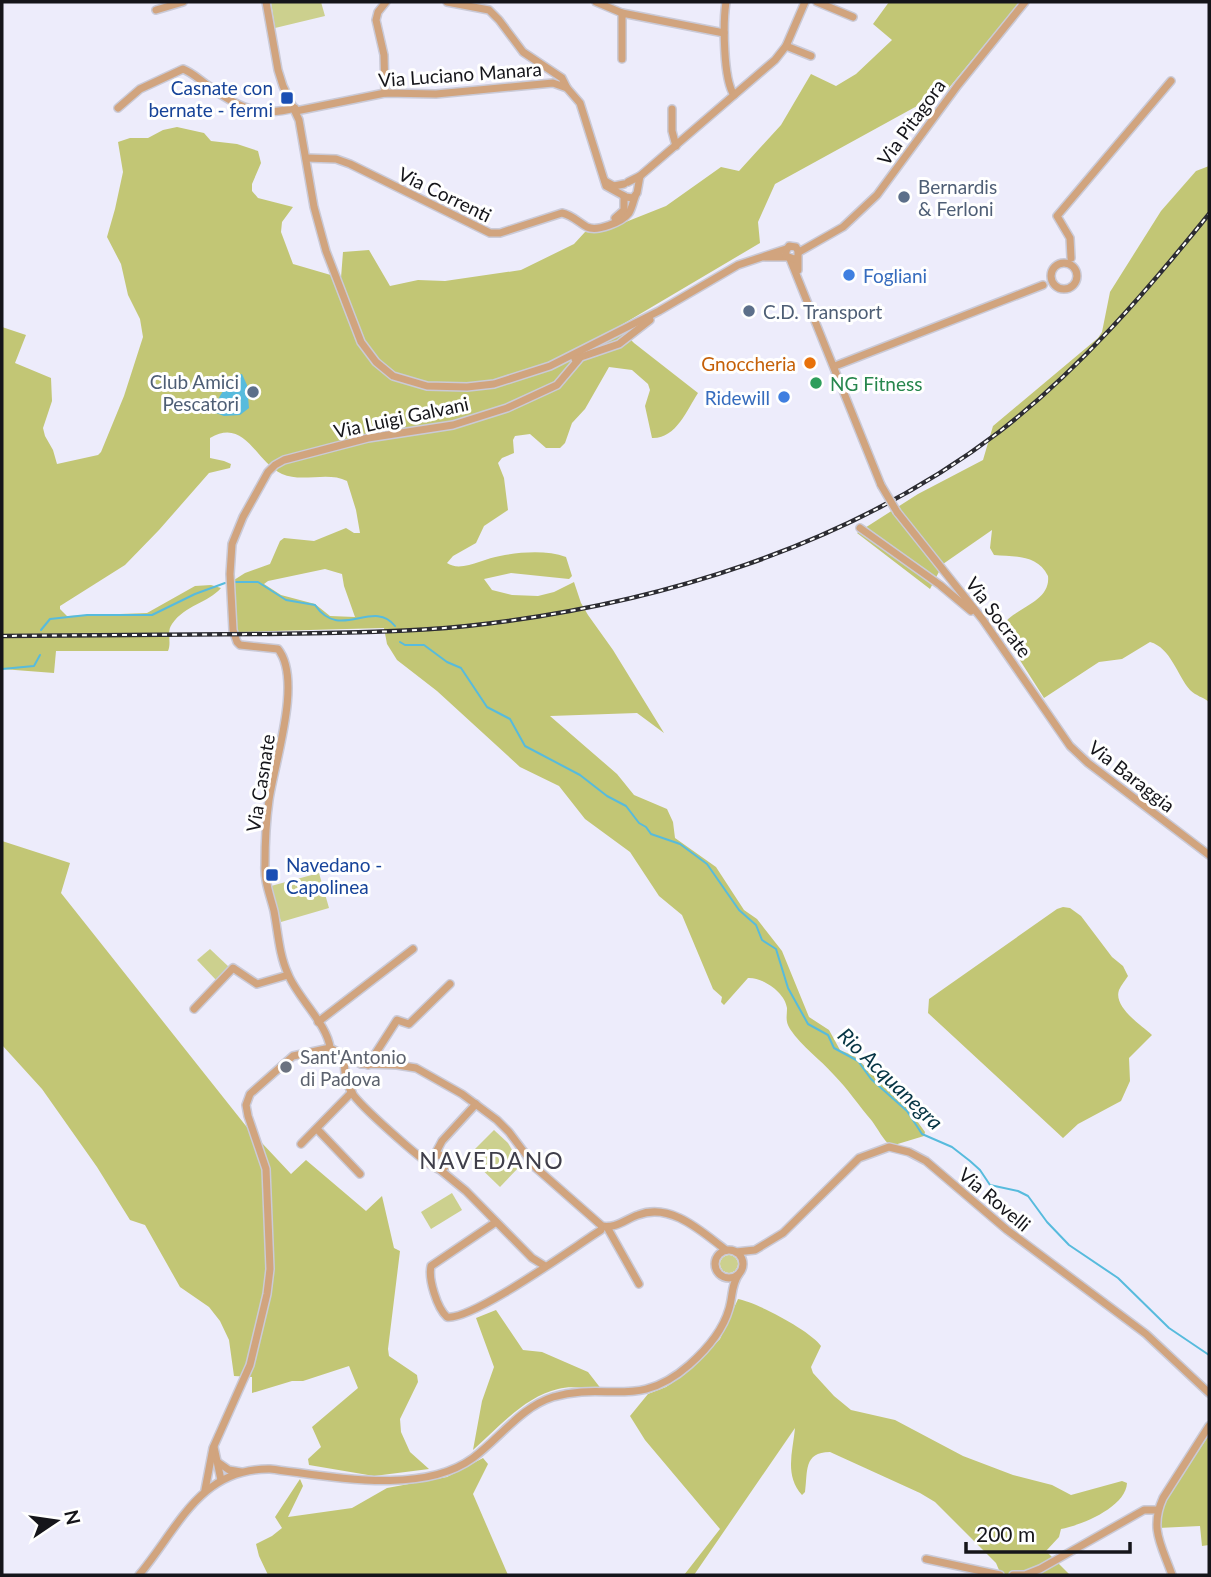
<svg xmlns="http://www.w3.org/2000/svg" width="1211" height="1577" font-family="Lato,sans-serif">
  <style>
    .green { fill: #ccd08e }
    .forest { fill: #c2c675; fill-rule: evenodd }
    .water { fill: #57bbdd }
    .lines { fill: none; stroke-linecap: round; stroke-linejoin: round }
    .stream { stroke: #57bbdd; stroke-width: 2 }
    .minor-casing { stroke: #cacad7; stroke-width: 10 }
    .minor { stroke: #d1a47e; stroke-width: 7 }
    .rail-casing { stroke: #2c2c32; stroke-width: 4.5 }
    .rail { stroke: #fff; stroke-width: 2; stroke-dasharray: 5; stroke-linecap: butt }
    .minor-bridge-casing { stroke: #cacad7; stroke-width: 10; stroke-linecap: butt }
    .minor-bridge { stroke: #d1a47e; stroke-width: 7 }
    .transit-dot { fill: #1a4fb4; stroke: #fff; stroke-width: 2.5 }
    .service-dot { fill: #5c6f8a; stroke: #fff; stroke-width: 2.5 }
    .shop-dot { fill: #3f7fe0; stroke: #fff; stroke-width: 2.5 }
    .food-dot { fill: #e8710a; stroke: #fff; stroke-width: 2.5 }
    .leisure-dot { fill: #2e9e5b; stroke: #fff; stroke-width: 2.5 }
    .worship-dot { fill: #6b7280; stroke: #fff; stroke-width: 2.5 }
    .labels { text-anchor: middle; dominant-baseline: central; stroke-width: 6; stroke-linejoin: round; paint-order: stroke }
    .street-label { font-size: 19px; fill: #15151a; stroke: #fff }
    .transit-label { font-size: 19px; fill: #164399; stroke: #fff; text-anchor: end }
    .service-label { font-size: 19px; fill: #4e5e75; stroke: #fff; text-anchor: start }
    .shop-label { font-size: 19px; fill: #366cbe; stroke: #fff; text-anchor: start }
    .food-label { font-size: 19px; fill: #c56008; stroke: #fff; text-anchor: end }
    .leisure-label { font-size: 19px; fill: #27864d; stroke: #fff; text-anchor: start }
    .worship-label { font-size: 19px; fill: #5b616d; stroke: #fff; text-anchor: start }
    .water-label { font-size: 21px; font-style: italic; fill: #063544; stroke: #fff }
    .quarter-label { font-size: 23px; letter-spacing: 2px; fill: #3f3e4a; stroke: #fff }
  </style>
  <rect width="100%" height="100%" fill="#edecfb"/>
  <g class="green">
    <polygon points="271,2 321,2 325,16 275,28"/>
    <polygon points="319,873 329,908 281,922 271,886"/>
    <polygon points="210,949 229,967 217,981 197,960"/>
    <polygon points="494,1130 508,1143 521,1165 500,1187 468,1156"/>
    <polygon points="452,1193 462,1210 431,1229 421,1212"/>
    <circle cx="729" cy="1264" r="9"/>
  </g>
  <g class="forest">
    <path d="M889,2H1020L948,89L775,184L758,222L760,243L618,327L634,343L698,393C687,410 676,439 652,438L645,406L650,390L648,384L632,370L609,367L585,409L572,423L565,443L560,448H546L530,434L515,436L513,440L514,453L502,458L498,463L504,478L508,510L484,526L476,543L453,556L447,563C461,573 484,558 500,556C520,552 547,550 566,557L572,576L569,579L511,573L484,579L492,590L512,595L538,596L554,592L574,582L581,603L588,615L613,650L664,733L637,713L550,716L617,774L634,795L667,809L673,822L675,838L716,867L744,910L757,919L782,951L809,1017L829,1030L840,1050L854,1056L904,1103L925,1132L924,1136L891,1146C883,1140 878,1129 872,1121C859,1106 848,1089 834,1075C820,1059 802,1047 790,1029C785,1021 787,1017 787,1008C785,992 762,977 748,978L724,1005L721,1002L722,997L713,989L682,915L659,896L630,852L585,819L559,786L520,767L437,691L397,660L387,644L384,628L235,632L234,580L245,573L270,564L280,541L284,538L314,541L346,528L354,533H360L356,510L347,481C328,471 302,483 282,474C255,461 245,417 210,438V458L224,461L231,464L230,468L209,473L159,530L125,565L60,606V609L67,616L147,613L195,586L211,585L221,588C208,603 185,605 172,624C166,632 172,642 168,651H56L54,673L2,669V327L26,335L15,363L51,378L52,401L43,428L45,436L53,450L57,464L98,455L101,452L124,396L143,337L140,319L128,295L121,264L107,237L115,209L123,172L118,142L130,138H148L163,130L177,127L204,133L211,141L237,144L258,151L261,163L252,184V191L258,198L293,207L282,222L281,232L293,264L341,278L343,252L369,250L390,286L418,280L445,281L521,270L574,244L585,232L598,233L666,206L721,167L739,171L781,125L811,74L836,86L856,74L892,40L873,24ZM325,569L342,574L344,586L355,617L330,616L315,604L281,595L264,584L268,581Z"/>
    <path d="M1209,166V702C1203,697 1196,696 1190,690C1177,675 1171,648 1150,642L1122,659L1099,662L1044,698L1004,635L1002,627C1013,607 1051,603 1048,576C1037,554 1015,557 994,555L990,548L992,530L943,564L930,589L857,533L918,494L983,460L993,426L1098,338L1102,332L1110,292L1161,211L1196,171Z"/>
    <polygon points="2,841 70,863 61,893 246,1126 291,1174 306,1160 366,1211 382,1196 394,1248 400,1251 388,1349 389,1356 417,1375 418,1382 400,1419 401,1432 410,1452 429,1469 374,1476 309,1465 308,1459 321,1447 312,1427 358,1388 349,1366 303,1381 292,1381 252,1393 252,1377 234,1376 229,1340 220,1321 209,1307 180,1287 145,1225 130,1220 97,1167 42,1089 2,1045"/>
    <path d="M1063,907L1070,908L1081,916L1112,957L1123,966L1128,976C1125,981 1121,985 1119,990C1113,1007 1141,1025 1152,1035L1129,1058L1130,1081L1121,1101L1078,1124L1063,1138L928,1013L929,999L1057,909Z"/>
    <path d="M738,1299C756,1302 811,1331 821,1346L811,1367L813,1373L834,1396L851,1410L895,1420L963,1456L1013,1475L1052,1485L1071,1495L1122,1481L1127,1483C1126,1507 1082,1525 1061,1529L1059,1537L1046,1551L1070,1575H998L999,1570L996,1563L935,1502L920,1493L830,1452C803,1452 808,1472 805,1492L802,1495C784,1475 793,1451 795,1428L694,1575H684L720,1529L645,1440L630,1416L648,1394L666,1387L685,1374L720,1339Z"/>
    <path d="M496,1310L523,1350L542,1352L588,1372L602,1390C587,1389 572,1385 558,1389C524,1397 498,1428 473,1450L482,1401L494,1367L476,1318Z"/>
    <polygon points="1209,1435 1209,1545 1202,1546 1200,1526 1158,1528 1161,1509 1165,1501"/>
    <polygon points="483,1458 488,1464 473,1494 508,1575 268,1575 259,1556 256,1544 272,1536 282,1528 275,1517 300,1479 303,1486 288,1517 352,1508 387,1488 447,1477"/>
  </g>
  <path class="water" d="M238,374H242L247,385L249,408L240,415L224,416L213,412C218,397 226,384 238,374Z"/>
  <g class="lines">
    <g class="stream">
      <path d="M235,582H258L286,600L315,605C340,642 373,598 395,626"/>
      <polyline points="41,630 50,619 87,615 152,615 195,594 225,583"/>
      <polyline points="400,642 405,645 424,645 447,662 461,668 487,707 510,719 525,746 580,775 607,796 626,806 639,823 646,827 651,834 680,844 707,864 739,910 756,925 762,940 776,949 788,988 808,1024 828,1035 834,1048 858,1061 871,1079 907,1111 922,1134 952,1147 970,1161 980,1170 990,1185 1018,1191 1028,1196 1047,1222 1069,1245 1118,1278 1169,1328 1209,1355"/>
      <polyline points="2,669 34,666 40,655"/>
    </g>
    <defs>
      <g id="minor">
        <polyline points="266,2 278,70 283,86 299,120 314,207 326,251 361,342 376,362 393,376 427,386 467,387 494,384 550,366 659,311 738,265 786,249"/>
        <polyline points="447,2 489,10 499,20 523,52 562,78 567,88"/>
        <polyline points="596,2 622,13"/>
        <path d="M726,2C723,22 723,79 734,95"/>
        <polyline points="817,2 853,17"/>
        <polyline points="156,10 183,2"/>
        <polyline points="786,46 811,56"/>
        <polyline points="622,59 622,13 724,33"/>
        <polyline points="385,93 384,55 376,20 378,12 386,2"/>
        <path d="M118,108L140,89L183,69C191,72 199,79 206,84C235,106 258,118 295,108"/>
        <polyline points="672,109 672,131 676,146"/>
        <polyline points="296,111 385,93 436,94 553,83 567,88 580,103 606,186 626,197 633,198 637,193 640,176"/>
        <path d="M306,158L336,159L350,164L490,233H500L562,213C572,215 578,222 587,227C597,232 622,222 629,213C632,208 633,202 635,197"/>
        <polyline points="605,181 614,186 624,184"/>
        <polyline points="628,182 640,176 775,60 786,46 805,2"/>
        <polyline points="615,218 624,210 624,196"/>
        <polyline points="799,252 843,227 877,195 958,85 1025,2"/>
        <polyline points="765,257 788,257"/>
        <polyline points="1071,258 1070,238 1057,216 1171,81"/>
        <polyline points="790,259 881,485"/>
        <polyline points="794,259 786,256 786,251 789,246 796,247 798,251 798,270"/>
        <circle cx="1064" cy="276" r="13"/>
        <polyline points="575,359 619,344 650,320"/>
        <polyline points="835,366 1043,285"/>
        <polyline points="897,512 983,620 1070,746 1088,763 1209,855"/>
        <polyline points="860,528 940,585 971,611"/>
        <polyline points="194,1009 233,968 257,984 288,975"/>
        <polyline points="318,1022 413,949"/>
        <path d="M330,1048C328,1025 297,997 288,974C279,955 278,932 274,911C270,895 264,881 265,865C265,844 266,821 269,800C274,764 303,680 278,649L240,645L237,642L233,630L230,574L232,544L243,517L268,472L275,465L284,460L368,438L453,425L507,408L557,385L579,359"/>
        <path d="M330,1048L361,1064L397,1065L416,1068L462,1094L497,1120L509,1132L536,1168L602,1226C615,1229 626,1219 638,1215C671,1202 702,1232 726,1250"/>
        <path d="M345,1056C343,1068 346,1083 352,1093C360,1106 420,1159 434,1167"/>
        <polyline points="368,1065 397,1020 409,1024 450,984"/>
        <polyline points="317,1129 360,1174"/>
        <polyline points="301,1144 352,1092"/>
        <circle cx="440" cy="1162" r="7"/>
        <polyline points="433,1158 442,1141 476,1104"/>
        <polyline points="439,1169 466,1191 532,1258 545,1266"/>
        <path d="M496,1222L431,1266C428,1279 437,1308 447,1317C472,1321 574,1247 601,1230L602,1226"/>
        <polyline points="607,1227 639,1284"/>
        <circle cx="729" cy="1264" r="14"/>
        <polyline points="736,1252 755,1250 783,1233 859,1158 889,1147 909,1152 926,1161 1007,1230 1146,1334 1209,1393"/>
        <polyline points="214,1447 221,1480"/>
        <polyline points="219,1463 229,1470 241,1472"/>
        <polyline points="205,1490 213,1448 250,1365 267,1294 270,1269 266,1169 248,1116 246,1105 250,1094 293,1056 330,1048"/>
        <polyline points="926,1559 1000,1575"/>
        <path d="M139,1575C178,1529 199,1468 270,1469C330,1476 421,1496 473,1458C500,1438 521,1407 553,1397C607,1381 638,1410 689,1365C706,1350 723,1330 729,1309C733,1296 731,1285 739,1274"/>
        <polyline points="1013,1575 1025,1575 1040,1569 1144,1510 1158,1510"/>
        <path d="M1172,1575C1162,1546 1149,1529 1163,1498L1209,1426"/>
      </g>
    </defs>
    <use href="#minor" class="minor-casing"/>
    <use href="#minor" class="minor"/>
    <defs>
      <path id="rail" d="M2,636C87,635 173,635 258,634C328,633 397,633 467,626C653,606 848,547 999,432C1079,370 1146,292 1209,214"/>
    </defs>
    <use href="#rail" class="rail-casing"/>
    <use href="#rail" class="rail"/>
    <defs>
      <polyline id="minor-bridge" points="881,485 897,512"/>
    </defs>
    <use href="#minor-bridge" class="minor-bridge-casing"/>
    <use href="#minor-bridge" class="minor-bridge"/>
  </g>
  <g class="transit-dot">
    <rect x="280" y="91" width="14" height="14" rx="3.5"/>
    <rect x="265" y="868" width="14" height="14" rx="3.5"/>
  </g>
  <g class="service-dot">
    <circle cx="904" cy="197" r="7"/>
    <circle cx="749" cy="311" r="7"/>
    <circle cx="253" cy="392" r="7"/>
  </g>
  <g class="shop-dot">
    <circle cx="849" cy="275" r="7"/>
    <circle cx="784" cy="397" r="7"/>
  </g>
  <circle class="food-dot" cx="810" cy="363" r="7"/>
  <circle class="leisure-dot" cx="816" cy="383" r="7"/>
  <circle class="worship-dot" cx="286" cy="1067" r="7"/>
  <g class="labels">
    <g class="street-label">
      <text transform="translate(460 74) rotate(-4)">Via Luciano Manara</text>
      <text transform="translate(911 122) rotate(-54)">Via Pitagora</text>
      <text transform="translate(445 194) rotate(26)">Via Correnti</text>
      <text transform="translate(401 417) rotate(-12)">Via Luigi Galvani</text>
      <text transform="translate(999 617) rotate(53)">Via Socrate</text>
      <text transform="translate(1132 776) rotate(38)">Via Baraggia</text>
      <text transform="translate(260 783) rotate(-81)">Via Casnate</text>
      <text transform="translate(995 1199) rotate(40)">Via Rovelli</text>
    </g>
    <g class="transit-label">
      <text x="273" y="87">Casnate con<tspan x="273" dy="22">bernate - fermi</tspan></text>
      <text x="286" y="864" text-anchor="start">Navedano -<tspan x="286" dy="22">Capolinea</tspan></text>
    </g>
    <g class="service-label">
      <text x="918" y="186">Bernardis<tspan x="918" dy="22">&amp; Ferloni</tspan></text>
      <text x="763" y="311">C.D. Transport</text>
      <text x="239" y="381" text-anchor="end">Club Amici<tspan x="239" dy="22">Pescatori</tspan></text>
    </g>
    <g class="shop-label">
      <text x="863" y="275">Fogliani</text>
      <text x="770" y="397" text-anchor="end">Ridewill</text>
    </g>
    <g class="food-label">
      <text x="796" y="363">Gnoccheria</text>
    </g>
    <g class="leisure-label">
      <text x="830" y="383">NG Fitness</text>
    </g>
    <g class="worship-label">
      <text x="300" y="1056">Sant'Antonio<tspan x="300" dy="22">di Padova</tspan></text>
    </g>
    <g class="water-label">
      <text transform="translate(891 1078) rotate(44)">Rio Acquanegra</text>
    </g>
    <g class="quarter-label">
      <text x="492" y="1160">NAVEDANO</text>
    </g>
  </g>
  <rect width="1211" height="1577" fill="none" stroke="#15151a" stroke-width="7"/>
  <g transform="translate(56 1521) rotate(77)" stroke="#ffffff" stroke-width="5" paint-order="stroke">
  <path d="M0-5L12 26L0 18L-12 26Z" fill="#15151a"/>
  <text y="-10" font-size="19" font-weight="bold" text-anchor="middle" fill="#15151a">N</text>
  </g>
  <path d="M966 1542v10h164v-10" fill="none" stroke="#15151a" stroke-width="3.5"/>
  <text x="976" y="1542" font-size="21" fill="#15151a" stroke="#ffffff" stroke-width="5" paint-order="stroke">200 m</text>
</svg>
